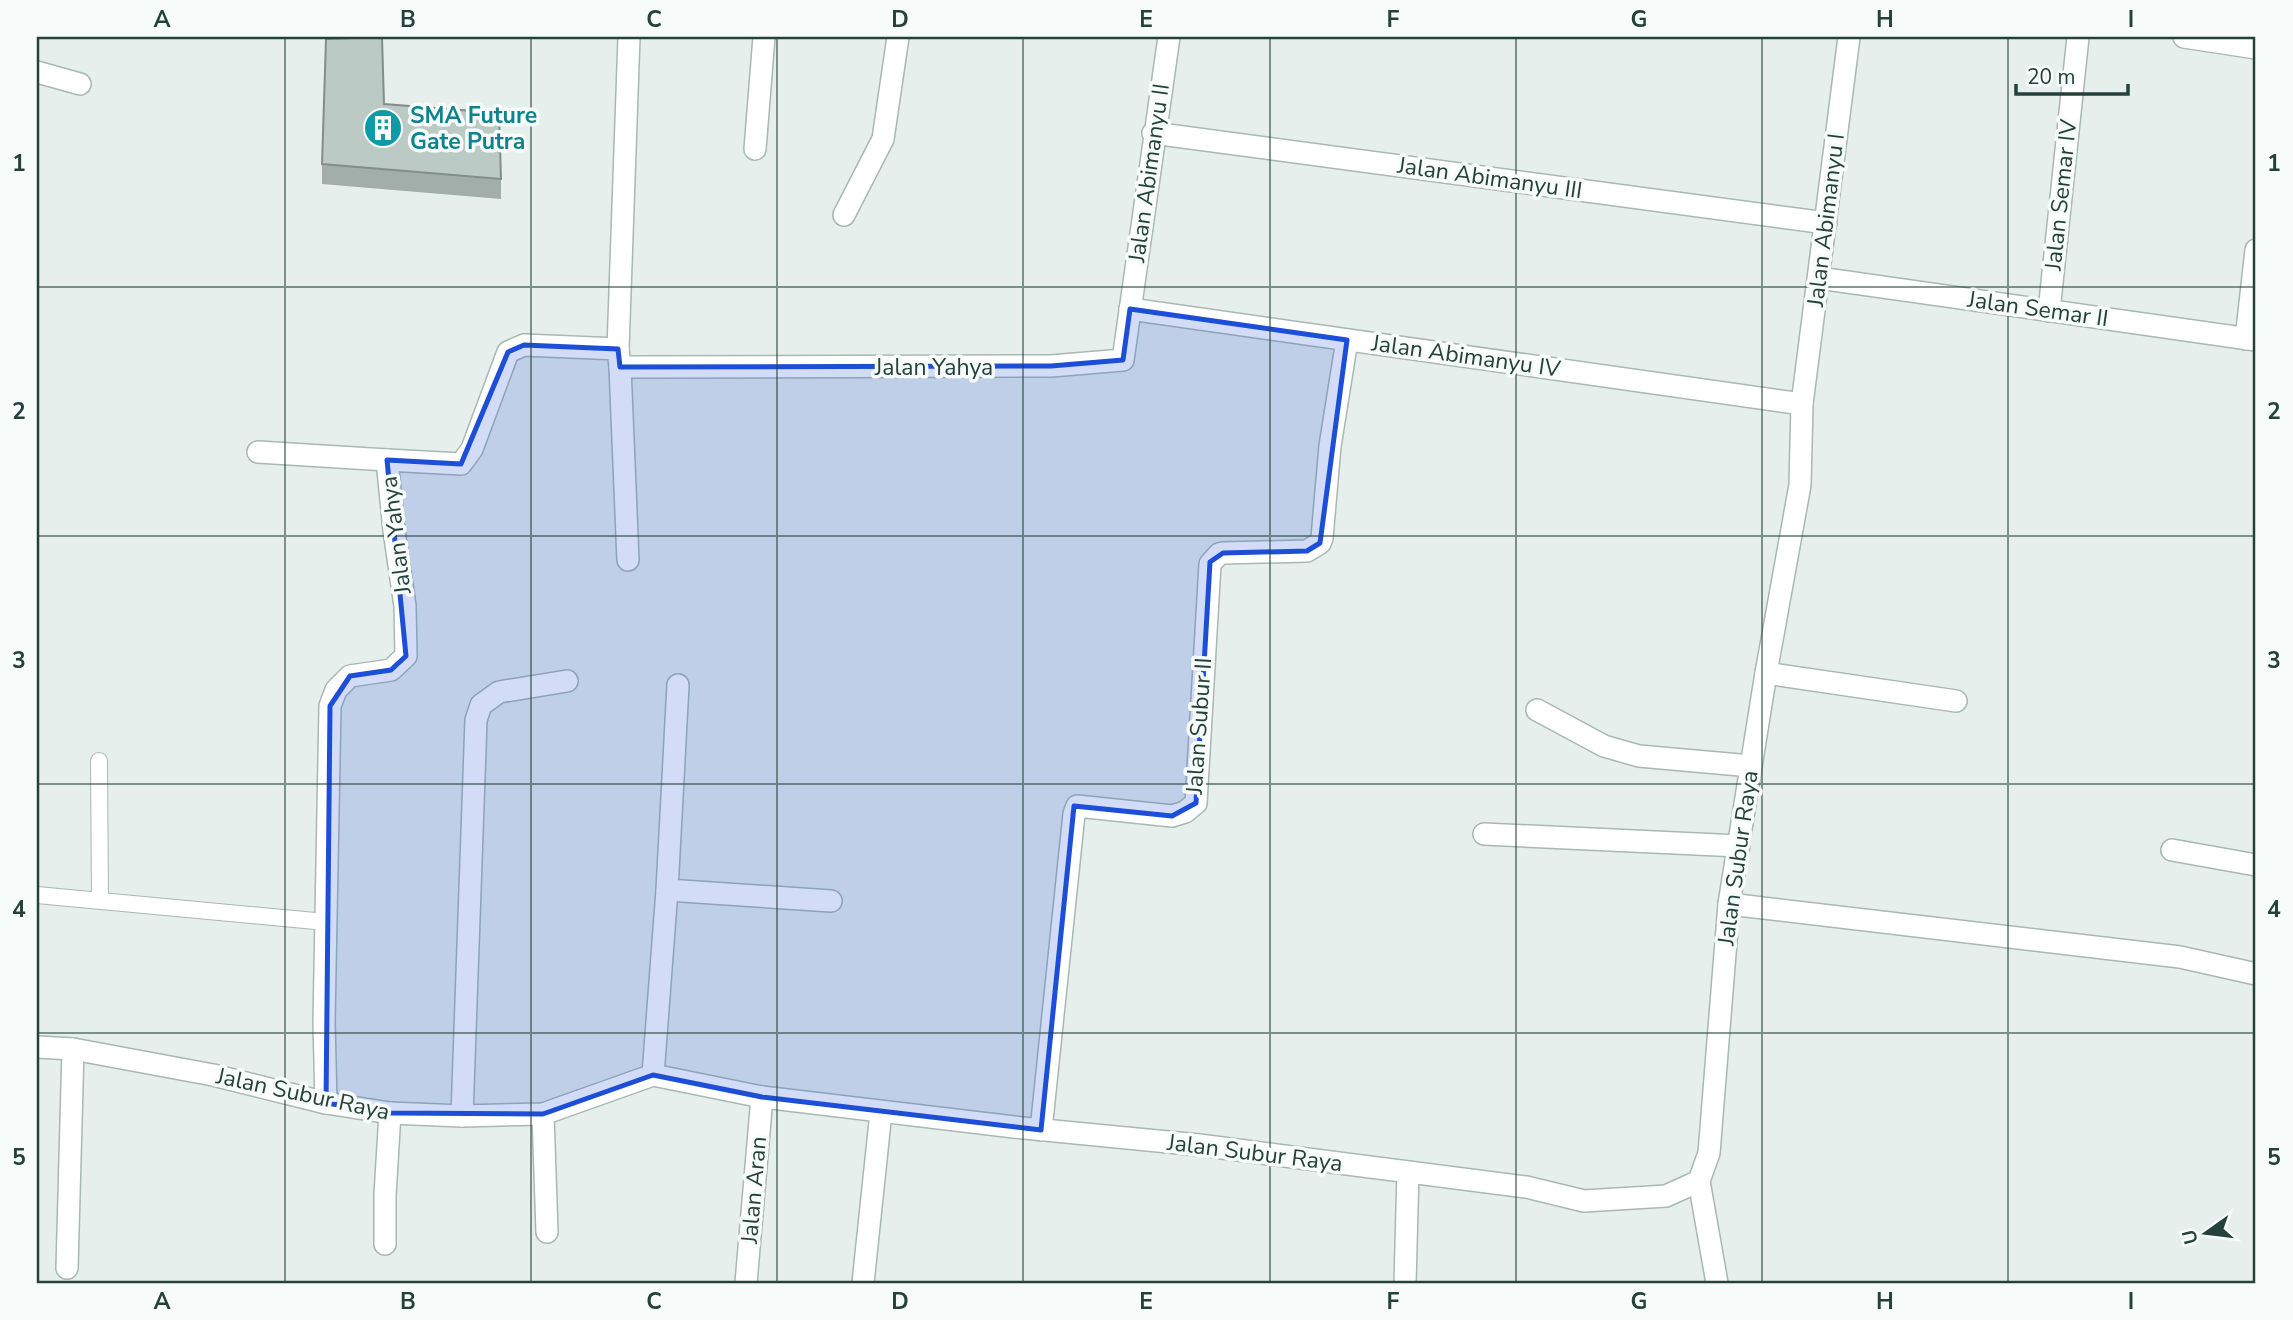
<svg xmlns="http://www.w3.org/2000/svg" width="2293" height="1320" font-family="'Nunito Sans',sans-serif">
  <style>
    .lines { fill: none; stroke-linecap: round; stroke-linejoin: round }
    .lane-casing { stroke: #a8b8b2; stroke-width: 18 }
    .street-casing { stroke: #a8b8b2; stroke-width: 24 }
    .lane { stroke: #fff; stroke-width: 16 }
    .street { stroke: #fff; stroke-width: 21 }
    .wall { fill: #a1aea9 }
    .building { fill: #bbcac4; stroke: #838d89; stroke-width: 2 }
    .marked { fill: #1d4ed8; fill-opacity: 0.2; stroke: #1d4ed8; stroke-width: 5; stroke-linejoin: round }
    .grid { fill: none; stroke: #24423a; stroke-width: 2; stroke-opacity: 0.55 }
    .labels { text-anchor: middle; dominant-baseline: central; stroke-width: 7; stroke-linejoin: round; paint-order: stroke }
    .culture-label { font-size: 23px; font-weight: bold; fill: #0d838f; stroke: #f7fbf9; text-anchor: start }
    .street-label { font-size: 23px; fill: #24423a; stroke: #f7fbf9 }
    .neatline { fill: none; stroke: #24423a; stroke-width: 2.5 }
    .grid-label { font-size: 23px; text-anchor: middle; font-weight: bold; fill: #24423a }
  </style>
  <rect width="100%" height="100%" fill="#e6efeb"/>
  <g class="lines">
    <defs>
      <g id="lane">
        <polyline points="99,761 100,900"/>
        <polyline points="37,895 326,922"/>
      </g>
      <g id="street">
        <polyline points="2184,37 2256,48"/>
        <polyline points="37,72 80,84"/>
        <polyline points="1153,133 1826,223"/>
        <polyline points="755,149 764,37"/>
        <polyline points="844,215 883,139 898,37"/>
        <polyline points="1819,278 2256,340"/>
        <polyline points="1130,309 1802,404"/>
        <polyline points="2049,311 2078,37"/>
        <polyline points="2246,339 2256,250"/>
        <polyline points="618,349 629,37"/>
        <polyline points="620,367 628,560"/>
        <polyline points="258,452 387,460"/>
        <polyline points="1766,673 1956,701"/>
        <polyline points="1537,710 1604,746 1639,756 1751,766"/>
        <polyline points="1484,834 1739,846"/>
        <polyline points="2172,850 2256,865"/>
        <polyline points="667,890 831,901"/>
        <polyline points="1729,904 2180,957 2256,974"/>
        <polyline points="37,1047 73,1049 213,1075 326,1103 390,1113 462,1116 543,1114 653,1075 762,1097 1014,1127 1199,1145 1526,1187 1584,1201 1666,1196 1699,1181 1709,1153 1729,904 1766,673 1800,485 1802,404 1849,37"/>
        <polyline points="653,1075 667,890 678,685"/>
        <polyline points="326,1103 324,1022 330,706 336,690 350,676 391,670 406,656 405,606 394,531 387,460 461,464 472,449 508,352 524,345 618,349 620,367 1051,366 1123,360 1169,37"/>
        <polyline points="543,1114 547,1232"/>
        <polyline points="462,1116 476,720 481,705 499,692 567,681"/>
        <polyline points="1041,1130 1074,814 1077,806 1172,816 1185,812 1196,803 1210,564 1219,554 1223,553 1307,551 1320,543 1322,538 1330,446 1347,340"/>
        <polyline points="1699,1181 1717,1283"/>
        <polyline points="385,1244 385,1195 390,1113"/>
        <polyline points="67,1268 73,1049"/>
        <polyline points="746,1283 762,1097"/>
        <polyline points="863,1283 881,1112"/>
        <polyline points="1405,1283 1408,1172"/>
      </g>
    </defs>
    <use href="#lane" class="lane-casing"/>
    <use href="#street" class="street-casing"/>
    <use href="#lane" class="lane"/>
    <use href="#street" class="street"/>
  </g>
  <polygon class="wall" points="384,104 501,179 501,199 322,184 322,164"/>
  <polygon class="building" points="382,37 384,104 499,113 501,179 322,164 326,39"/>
  <path class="marked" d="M1130,309L1347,340L1320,543L1307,551L1223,553L1210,562L1196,803L1172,816L1074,806L1041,1130L762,1097L653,1075L543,1114L390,1113L326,1103L330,706L350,676L391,670L406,656L387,460L461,464L508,352L524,345L618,349L620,367L1051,366L1123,360Z"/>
  <path class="grid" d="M285,37V1283M531,37V1283M777,37V1283M1023,37V1283M1270,37V1283M1516,37V1283M1762,37V1283M2008,37V1283M37,287H2256M37,536H2256M37,784H2256M37,1033H2256"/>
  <defs>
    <symbol id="building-disc" viewBox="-11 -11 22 22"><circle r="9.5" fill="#0f9aa8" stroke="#f7fbf9"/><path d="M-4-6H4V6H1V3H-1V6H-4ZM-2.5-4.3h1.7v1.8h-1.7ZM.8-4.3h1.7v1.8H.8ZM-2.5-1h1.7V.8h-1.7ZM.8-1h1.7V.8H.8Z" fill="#fff"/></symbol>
  </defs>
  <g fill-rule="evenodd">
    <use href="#building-disc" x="361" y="106" width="44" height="44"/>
  </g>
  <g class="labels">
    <g class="culture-label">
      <text x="410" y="115">SMA Future<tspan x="410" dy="26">Gate Putra</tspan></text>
    </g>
    <g class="street-label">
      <text transform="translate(1149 173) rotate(-82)">Jalan Abimanyu II</text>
      <text transform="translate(1490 178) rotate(8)">Jalan Abimanyu III</text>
      <text transform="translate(2061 195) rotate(-84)">Jalan Semar IV</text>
      <text transform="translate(1826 220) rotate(-83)">Jalan Abimanyu I</text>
      <text transform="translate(2038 309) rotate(8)">Jalan Semar II</text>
      <text transform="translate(1466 356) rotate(8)">Jalan Abimanyu IV</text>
      <text x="934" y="367">Jalan Yahya</text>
      <text transform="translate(396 535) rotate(-97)">Jalan Yahya</text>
      <text transform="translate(1199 726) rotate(-86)">Jalan Subur II</text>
      <text transform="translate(1738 858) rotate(-82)">Jalan Subur Raya</text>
      <text transform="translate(303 1094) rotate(12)">Jalan Subur Raya</text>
      <text transform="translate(1255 1153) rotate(7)">Jalan Subur Raya</text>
      <text transform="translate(754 1190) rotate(-85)">Jalan Aran</text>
    </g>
  </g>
  <rect width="2293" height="1320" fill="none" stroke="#f7fbf9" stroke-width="77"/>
  <g transform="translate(2206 1233) rotate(256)" stroke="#f7fbf9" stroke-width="5" paint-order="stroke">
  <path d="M0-5L12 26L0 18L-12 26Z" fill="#24423a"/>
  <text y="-10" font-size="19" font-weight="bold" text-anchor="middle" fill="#24423a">U</text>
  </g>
  <path d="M2016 84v10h112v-10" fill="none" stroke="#24423a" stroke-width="3.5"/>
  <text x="2027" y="84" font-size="21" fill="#24423a" stroke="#f7fbf9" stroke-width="5" paint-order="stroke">20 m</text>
  <rect x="38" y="38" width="2216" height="1244" class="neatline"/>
  <g class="grid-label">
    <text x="162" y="27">A</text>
    <text x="408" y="27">B</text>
    <text x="654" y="27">C</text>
    <text x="900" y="27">D</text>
    <text x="1146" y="27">E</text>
    <text x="1393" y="27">F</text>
    <text x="1639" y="27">G</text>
    <text x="1885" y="27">H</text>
    <text x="2131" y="27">I</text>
    <text x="19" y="171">1</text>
    <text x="2274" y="171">1</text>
    <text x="19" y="419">2</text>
    <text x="2274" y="419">2</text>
    <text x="19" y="668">3</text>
    <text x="2274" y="668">3</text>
    <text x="19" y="917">4</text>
    <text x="2274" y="917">4</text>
    <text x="19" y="1165">5</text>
    <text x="2274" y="1165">5</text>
    <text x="162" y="1309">A</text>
    <text x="408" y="1309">B</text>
    <text x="654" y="1309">C</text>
    <text x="900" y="1309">D</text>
    <text x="1146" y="1309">E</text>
    <text x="1393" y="1309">F</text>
    <text x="1639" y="1309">G</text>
    <text x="1885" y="1309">H</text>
    <text x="2131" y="1309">I</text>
  </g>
</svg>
